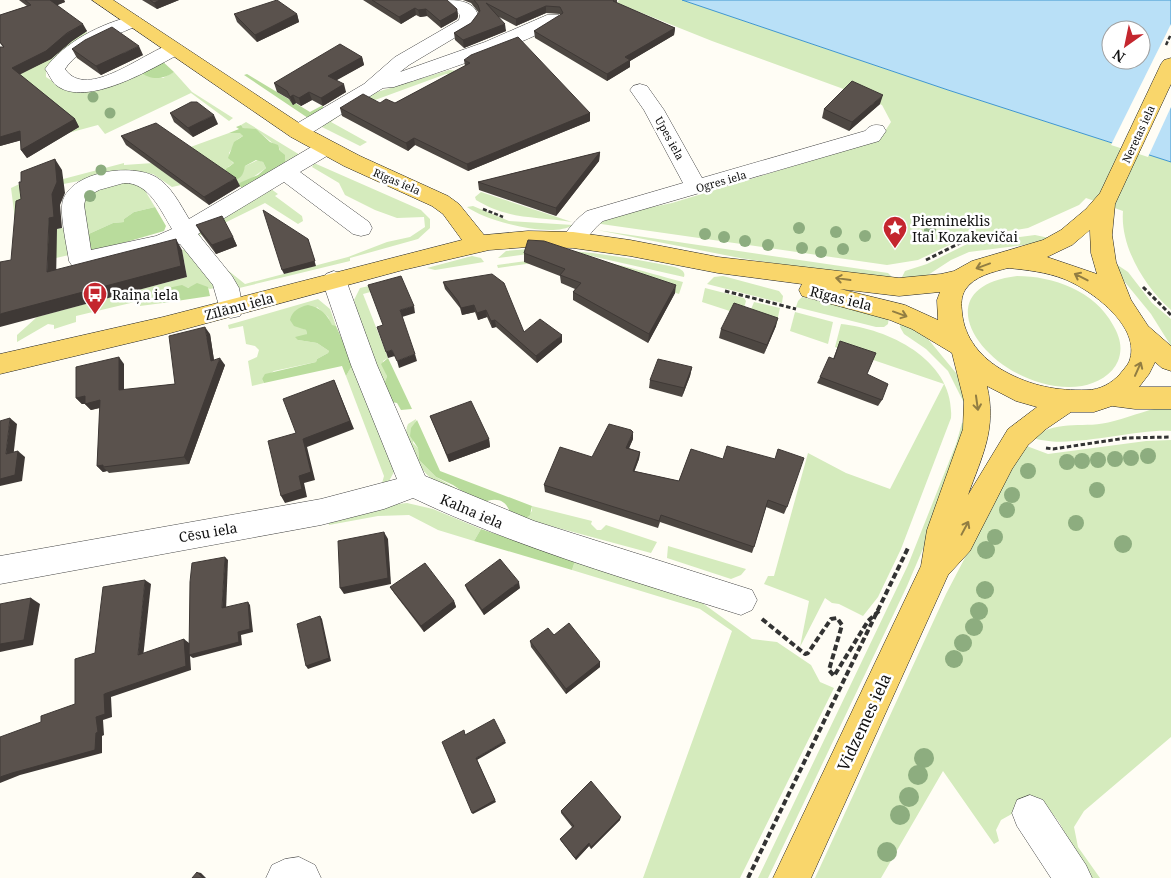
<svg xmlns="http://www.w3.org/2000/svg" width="1171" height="878" font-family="'Noto Serif',serif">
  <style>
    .green { fill: #d5ebbd }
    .forest { fill: #b9dc9c }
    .water { fill: #b9e0f7; stroke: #3f96cf; fill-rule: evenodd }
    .pier { fill: #fffdf5 }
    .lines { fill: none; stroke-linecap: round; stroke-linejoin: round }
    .minor-casing { stroke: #444; stroke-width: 1 }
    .major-casing { stroke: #222; stroke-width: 1 }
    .path-far2 { stroke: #333; stroke-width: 2.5; stroke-dasharray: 4 2; stroke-linecap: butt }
    .path-far1 { stroke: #333; stroke-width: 3; stroke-dasharray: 4.5 2.5; stroke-linecap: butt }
    .path { stroke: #333; stroke-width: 4; stroke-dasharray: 6 3; stroke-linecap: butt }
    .minor { fill: #fff; fill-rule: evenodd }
    .major { fill: #f9d66b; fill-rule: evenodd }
    .tree { fill: #8dad7f }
    .wall { fill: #4d4742 }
    .shaded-wall { fill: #3f3936 }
    .building { fill: #5a524d; stroke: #3f3936 }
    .oneway { stroke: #917d42 }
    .labels { text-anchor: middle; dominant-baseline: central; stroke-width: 5; stroke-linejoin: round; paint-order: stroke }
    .far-street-label { font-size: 11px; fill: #111; stroke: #fff }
    .poi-label { font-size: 14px; fill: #111; stroke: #fff; text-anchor: start }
    .street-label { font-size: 14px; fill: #111; stroke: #fff }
    .near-street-label { font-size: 16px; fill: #111; stroke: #fff }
  </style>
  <rect width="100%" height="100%" fill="#fffdf5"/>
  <g class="green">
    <path d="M619,0H682L948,90L1171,162V310C1145,287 1120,247 1123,211L1086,198L1079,205L1028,228L964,238L918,260L887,265L594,223L604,217L672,203L879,140L891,122L882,105L849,91L712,41L617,3Z"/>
    <polygon points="86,32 89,34 46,68 46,77 65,89 142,69 163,78 174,72 192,92 233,118 229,121 191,93 105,134 98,125 57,136 0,73 48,60 55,56 50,52 39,54"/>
    <polygon points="449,70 458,71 470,80 446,74 345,111 331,122 367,142 360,146 322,127 323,125 374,93"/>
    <polygon points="246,122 300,155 280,168 280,149 259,132 243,128 241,125"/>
    <polygon points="229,133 241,133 243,136 238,139 229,153 232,162 234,163 228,167 242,174 245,166 258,160 263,162 266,168 249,180 237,184 185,149"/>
    <polygon points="124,163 124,165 153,163 181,185 172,187 153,174 131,171 53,186 57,243 57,229 69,227 69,255 21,266 11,188 28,180 29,188"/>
    <polygon points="314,163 421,210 430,219 430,228 418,239 350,258 350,261 235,289 210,256 245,284 348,257 387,242 410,237 425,227 424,217 397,218 375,210 345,195 339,183 312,167"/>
    <polygon points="116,182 141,184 155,207 134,212 124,219 124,222 113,223 82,237 83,195"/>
    <polygon points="271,189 278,194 275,196 302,216 303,221 298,224 265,203 200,235 203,242 198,236 199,233"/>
    <path d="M481,192L572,222C535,216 509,220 476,200L475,197Z"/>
    <path d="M473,206L509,221L573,225C552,239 486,221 467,207Z"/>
    <polygon points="597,230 888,273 892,277 831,272 740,258"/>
    <polygon points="1035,235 1049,238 1031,244 969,252 951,260 928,275 903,280 902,277 905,271 927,264 967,244"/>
    <path d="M185,249C193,264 211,272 218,287L210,289L201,285L187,288L161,300L163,303L140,306L139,301L76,316V322L54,329V325L48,324L17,342V335L37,317L187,277L182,250Z"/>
    <path d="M528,249C578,249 625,257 675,267C680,269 686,271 684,277L578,253L543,252L498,258L506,251Z"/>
    <polygon points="472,256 481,258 484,262 435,270 427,268"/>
    <path d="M555,257C598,256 641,271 683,282L679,294L570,258L498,268L497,265Z"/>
    <polygon points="1116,264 1128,272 1152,303 1171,319 1171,346 1151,314 1124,281"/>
    <polygon points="723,276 779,291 783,296 782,303 707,284 714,277"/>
    <path d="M1017,276C1053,276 1095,291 1113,325C1120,337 1123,348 1118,361C1112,375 1097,383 1082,386C999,398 910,289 1017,276Z"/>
    <polygon points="391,281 403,283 363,294 388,358 383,361 387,376 384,385 368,348 354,300 360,288"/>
    <polygon points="705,288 744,298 746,301 742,315 702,302"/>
    <polygon points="802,297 889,316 888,324 884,327 876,327 796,307 798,301"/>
    <polygon points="318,299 330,309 336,326 332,326 328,317 317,307 300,327 306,330 307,334 298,340 317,343 329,351 328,353 317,359 316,362 274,371 262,379 264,383 252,386 248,361 257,357 259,350 255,346 246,344 243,326 229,329 228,325"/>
    <polygon points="754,302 780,308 776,326 748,317"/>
    <polygon points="795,312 833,322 828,344 790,331"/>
    <polygon points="901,321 928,339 956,373 961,381 966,407 948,371 926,349 904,334 900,327"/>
    <path d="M841,324C890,329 955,361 951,418L901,549L878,597L863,616L839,604L832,603L825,598L800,647L809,601L764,584L768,576H774L808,453L846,473L890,489L944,384L835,347Z"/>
    <polygon points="353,364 395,470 388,483 381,487 384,476 346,376"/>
    <path d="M1171,406V431C1130,429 1065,451 1031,437C1064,418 1082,430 1114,421C1134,416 1150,408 1171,406Z"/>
    <path d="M416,419L413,443L418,448L419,460L436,477L459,490C452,488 443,486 436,482C421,473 400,441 408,424Z"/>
    <polygon points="969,420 928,537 907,586 768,878 758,878 908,565 956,444 962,423"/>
    <polygon points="1171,440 1171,737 1084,811 1074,827 1078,847 1100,878 1089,878 1059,822 1040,798 1001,820 996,830 999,841 994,844 943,771 881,878 815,878 946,594 1024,445 1048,454 1146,441"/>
    <polygon points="407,503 433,509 481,529 474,541 438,530 409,515 378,516 329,525 329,522 389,505"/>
    <polygon points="532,506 592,521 591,524 597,530 601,530 606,525 657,542 651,553 525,519 532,511"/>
    <polygon points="668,546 746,569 741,575 731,579 667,558"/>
    <polygon points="575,561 701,602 752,639 777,642 811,665 820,682 834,688 740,878 643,878 732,631 700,609 572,570"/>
  </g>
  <g class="forest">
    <path d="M161,60L174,72C165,79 150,81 141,72Z"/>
    <polygon points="247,74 310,112 323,105 323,109 308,118 244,75"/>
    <path d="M241,125L243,128L256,129L270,142L278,145L280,151L285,155V162L242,188L237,184L258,175L266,168L263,162L256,160L245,166C244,172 242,179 234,180L226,172V169L234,163L228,158L234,142L243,136L240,133H229L239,129L236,127Z"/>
    <polygon points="155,207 166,226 164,231 85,254 82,237 113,223 124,222 124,219 134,212"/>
    <polygon points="197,283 208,287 210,296 163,303 161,295 168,288 182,285 188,288"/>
    <path d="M308,305C321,308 327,314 332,325L336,326L353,364L346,376L342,366L264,383L262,379L265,374L316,362L317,359L328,353L329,351L317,343L298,340L295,337L307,334L306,330L294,326L290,320C292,311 299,307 308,305Z"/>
    <polygon points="388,358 412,409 401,410 397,403 392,402 384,385 387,376 381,364"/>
    <path d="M417,420L440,471L532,506L530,515L525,519L510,513C506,498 493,497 481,504L453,485L436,477L419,460L418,448L410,436L411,428Z"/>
    <polygon points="481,529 575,561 572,570 474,541"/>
  </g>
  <path class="water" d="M682,0H1171V162L948,90ZM1111,30H1141V60H1111Z"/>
  <polygon class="pier" points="1171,24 1171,107 1148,157 1111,145"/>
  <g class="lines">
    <defs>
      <g id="minor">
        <path d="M442,0C458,0 476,0 479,19L471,28L409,65L400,72L485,42L547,15H559L562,19C549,37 422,78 394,87L383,88L305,137L298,138L291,137L288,132L291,127L364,84L395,57L459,20L460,15Z"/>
        <path d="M133,16L139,17L142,21L139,25C115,36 80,46 65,69C87,102 146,50 174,43L181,45L183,49L181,53C153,68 86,109 56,85C52,82 49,74 45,69C64,42 102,23 133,16Z"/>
        <path d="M640,84L647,86L664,110L702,178L865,131C870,125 875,124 883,126L886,131L879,141L603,221C588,232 584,251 565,246L561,240C569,228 576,219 587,211L683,183L644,110L630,90L633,86Z"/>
        <path d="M325,141L332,143L335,148L332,153L300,172L369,222L372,228L369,234L361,236L353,234L284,182L198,234L232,276L239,288L243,309L240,316L231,318L222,316L213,285L180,244L160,251L81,269L73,267L69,261C67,246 59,213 63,200C73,171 132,163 156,177C171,186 180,204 189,219L318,143ZM124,183C149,182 161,211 172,229L156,236L91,250L84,205L86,197L99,190Z"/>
        <path d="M334,271L342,274L346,280L377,365L425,476L534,521L752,590L757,600L752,610L741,615C630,580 518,548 413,498L384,509L321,525L0,584V556L321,499L397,479L351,365L322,280L326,274Z"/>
        <polygon points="1030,795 1043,800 1086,865 1092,878 1051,878 1017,826 1012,813 1017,800"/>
        <polygon points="299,857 315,865 321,878 266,878 272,865 285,859"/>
      </g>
      <path id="major" d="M92,0H113L305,127L360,156L448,196L459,204L484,235L528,231L573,232L630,240L718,257L899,278L941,274L954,271L972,261L1043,240L1061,230L1086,209L1100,193L1161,64L1164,60L1171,58V84L1115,204L1112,235L1116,262L1131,300L1148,326L1171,346V371L1162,368L1155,362L1149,374L1139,387H1171V409H1135L1112,406L1094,412H1071L1046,429L1028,445L1012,469L970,551L948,575L811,878H773L921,566L927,530L963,429L964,401L952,353L912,329L890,320L802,296L799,290L802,284L718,273L630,256L573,248L528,247L489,250L403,270L163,335L0,374V354L163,317L462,240L443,214L432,206L344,166L291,137ZM1090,230L1091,253L1097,274L1047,257L1072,245ZM1008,268C1027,270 1046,272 1064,279C1090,289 1143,327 1129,362C1127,366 1123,370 1120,374C1112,383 1100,390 1087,390C1057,391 1031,386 1004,371C981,358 964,338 962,312C961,304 961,297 965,290C974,276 993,272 1008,268ZM840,289L899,296L940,292L937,300L938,320L905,305ZM987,386L1016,401L1037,407L1008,429L968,495C982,456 997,429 987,386Z"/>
    </defs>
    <use href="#minor" class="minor-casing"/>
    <use href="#major" class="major-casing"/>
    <g class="path-far2">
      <polyline points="1166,45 1171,34"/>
      <polyline points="483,209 503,217"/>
    </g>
    <g class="path-far1">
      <polyline points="926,260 962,242 1000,236"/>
      <polyline points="1143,287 1171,315"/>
      <polyline points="725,291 796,309"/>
      <polyline points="1046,448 1053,449 1126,438 1171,437"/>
    </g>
    <g class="path">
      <polyline points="762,619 805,654 808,653 831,619 837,618 842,625 829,670 834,676 868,621 879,611"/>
      <polyline points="748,878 908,548"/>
    </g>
    <use href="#minor" class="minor"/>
    <use href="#major" class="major"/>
  </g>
  <g class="tree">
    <circle cx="93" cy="97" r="5.5"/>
    <circle cx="110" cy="113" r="5.5"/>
    <circle cx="101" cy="170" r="5.5"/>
    <circle cx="90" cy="196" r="6"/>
    <circle cx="799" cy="228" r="6"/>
    <circle cx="930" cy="230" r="6"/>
    <circle cx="836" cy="232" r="6"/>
    <circle cx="705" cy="234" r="6"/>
    <circle cx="865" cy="236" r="6"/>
    <circle cx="724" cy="237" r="6"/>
    <circle cx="745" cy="241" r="6"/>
    <circle cx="768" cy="245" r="6"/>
    <circle cx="802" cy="248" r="6"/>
    <circle cx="843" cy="249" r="6"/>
    <circle cx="821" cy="252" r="6"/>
    <circle cx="1148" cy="456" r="8"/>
    <circle cx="1131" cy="458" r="8"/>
    <circle cx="1115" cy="459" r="8"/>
    <circle cx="1098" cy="460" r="8"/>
    <circle cx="1082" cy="461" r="8"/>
    <circle cx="1067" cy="462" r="8"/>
    <circle cx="1028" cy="471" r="8"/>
    <circle cx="1097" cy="490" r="8"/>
    <circle cx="1012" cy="495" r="8"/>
    <circle cx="1007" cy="510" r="8"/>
    <circle cx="1076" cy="523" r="8"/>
    <circle cx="995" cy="537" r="8"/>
    <circle cx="1123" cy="544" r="9"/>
    <circle cx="986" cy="550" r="9"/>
    <circle cx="985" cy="590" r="9"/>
    <circle cx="979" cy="611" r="9"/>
    <circle cx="974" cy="627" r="9"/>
    <circle cx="963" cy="643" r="9"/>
    <circle cx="954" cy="659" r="9"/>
    <circle cx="924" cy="758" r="10"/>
    <circle cx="918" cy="775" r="10"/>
    <circle cx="909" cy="797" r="10"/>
    <circle cx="900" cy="815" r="10"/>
    <circle cx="887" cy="852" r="10"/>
  </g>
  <g class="wall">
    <polygon points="19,0 64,0 65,2 57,5 87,31 72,41 51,59 19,74 75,119 79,127 27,158 21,150 21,140 0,146 0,47 3,47 0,43 0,15 27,6"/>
    <polygon points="142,0 179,0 157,9"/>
    <polygon points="363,0 446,0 457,9 458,16 457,19 441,28 427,16 420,17 416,15 401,24"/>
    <polygon points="463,0 617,0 617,3 675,28 674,35 630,61 630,67 607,81 535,38 534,31 561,15 560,14 546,13 516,26 499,17 506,31 464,48 455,40 454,33 471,23 479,13 471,3"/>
    <polygon points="234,14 297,14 299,22 257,42 237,22"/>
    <polygon points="72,49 143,55 101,75 77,58"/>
    <polygon points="362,57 364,65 336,80 346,92 323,106 312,100 301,106 296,103 293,105 289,99 277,92 274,83"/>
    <polygon points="464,60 590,113 590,121 468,171 415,145 408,151 342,116 340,108 380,103 395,103 465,66"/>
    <polygon points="880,104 849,131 822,118 824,109"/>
    <polygon points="170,113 218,124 193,137 174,122"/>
    <polygon points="121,136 240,186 209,205 126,145"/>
    <polygon points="600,152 599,161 556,216 479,190 478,182"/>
    <polygon points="196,225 233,237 237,246 216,254 201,234"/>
    <polygon points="524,253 675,293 648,343 573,300 573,292 575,289 561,283 560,276 524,262"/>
    <polygon points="443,282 524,332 562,342 537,363 496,327 492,328 487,317 478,320 475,312 462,315 460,308 445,289"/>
    <polygon points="776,326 764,354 719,338 721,329"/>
    <polygon points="210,334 214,360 225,365 189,464 109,473 107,471 103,472 97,466 100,408 91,410 85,404 82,404 76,398 124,364 124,390 175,384"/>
    <polygon points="840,341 867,374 882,400 878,406 817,383 820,377 833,359"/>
    <polygon points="692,367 690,376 682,397 649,388 650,380"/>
    <polygon points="430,416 489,439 490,447 449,462 433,423"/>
    <polygon points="633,439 629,448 640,452 639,459 634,471 679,481 691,449 787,507 784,514 766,507 754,547 752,553 660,522 658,528 545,492 544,485 592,457"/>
    <polygon points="465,585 520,588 484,615 467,590"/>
    <polygon points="390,587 454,601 456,607 424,632 394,593"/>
    <polygon points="554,635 600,662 600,667 566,694 531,647 530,641"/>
    <polygon points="561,811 620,820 591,849 589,846 576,860 561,841 560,839 572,827 561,813"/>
  </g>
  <g class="shaded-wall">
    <polygon points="49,0 64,0 65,2 53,7"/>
    <polygon points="160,0 179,0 157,9 154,3"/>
    <polygon points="546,6 546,13 516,26 516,19"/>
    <polygon points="415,8 416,15 401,24 399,17"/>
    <polygon points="426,9 427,16 420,17 418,10"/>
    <polygon points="457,9 458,16 457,19 441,28 440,21"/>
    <polygon points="297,14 299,22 257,42 255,35"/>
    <polygon points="83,24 87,31 72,41 51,59 17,76 12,68"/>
    <polygon points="505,24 506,31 464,48 463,40"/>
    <polygon points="675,28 674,35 630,61 630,67 607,81 607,74 625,57"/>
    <polygon points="139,46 143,55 101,75 96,66"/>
    <polygon points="362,57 364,65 330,84 328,76"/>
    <polygon points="344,84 346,92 323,106 321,98"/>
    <polygon points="309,92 312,100 301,106 299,98"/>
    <polygon points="293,95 296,103 293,105 290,97"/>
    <polygon points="883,95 880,104 849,131 852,122"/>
    <polygon points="590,113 590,121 468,171 467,164"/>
    <polygon points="214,115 218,124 193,137 188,128"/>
    <polygon points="75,119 79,127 27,158 21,150"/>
    <polygon points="20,131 26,139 0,146 0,137"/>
    <polygon points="414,138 415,145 408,151 406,143"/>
    <polygon points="600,152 599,161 556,216 556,208"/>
    <polygon points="55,159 62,170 65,193 60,205 62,228 57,229 56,283 47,272 49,218"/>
    <polygon points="236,178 240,186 209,205 204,197"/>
    <polygon points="233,237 237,246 216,254 212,245"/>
    <polygon points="176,239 182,250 187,277 0,327 0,314"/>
    <polygon points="308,239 316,266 284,274 282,270"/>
    <polygon points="676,285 675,293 648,343 649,334"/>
    <polygon points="474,305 475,312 462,315 461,308"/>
    <polygon points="414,306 415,313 402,317 400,310"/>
    <polygon points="486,310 487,317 478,320 477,313"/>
    <polygon points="778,318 776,326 764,354 767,345"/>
    <polygon points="495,320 496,327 492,328 491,321"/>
    <polygon points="205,327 210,334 215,367 211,361"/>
    <polygon points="562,335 562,342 537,363 536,356"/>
    <polygon points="392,350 395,356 388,358 386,352"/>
    <polygon points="415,354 417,361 399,368 397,361"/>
    <polygon points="119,357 124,364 124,397 119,390"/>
    <polygon points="220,358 225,365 189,464 184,457"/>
    <polygon points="692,367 690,376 682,397 684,388"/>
    <polygon points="334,380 354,429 307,447 315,480 304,483 307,497 285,503 281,496 299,476 303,439"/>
    <polygon points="85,396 100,400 106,406 91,410 85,404 88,403 82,404 76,398"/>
    <polygon points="10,418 17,424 13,459 6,454"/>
    <polygon points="633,432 633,439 626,455 626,448"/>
    <polygon points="489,439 490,447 449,462 447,455"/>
    <polygon points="18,451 25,457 22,481 0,486 0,479"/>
    <polygon points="640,452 639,459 632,478 633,471"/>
    <polygon points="103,465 103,467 107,471 103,472 97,466"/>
    <polygon points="384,532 388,539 391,584 344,594 340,588"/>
    <polygon points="225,557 228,560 226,611 222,608"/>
    <polygon points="145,580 151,584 143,658 138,655"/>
    <polygon points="519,582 520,588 484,615 482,610"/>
    <polygon points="31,598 40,604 33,645 0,652 0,644"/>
    <polygon points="454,601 456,607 424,632 421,626"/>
    <polygon points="248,602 250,605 253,632 241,635 242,645 193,658 190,656 191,670 111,697 112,717 103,720 104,735 102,736 102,753 20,775 0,783 0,777 96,717 104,694 184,639 189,643 238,632"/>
    <polygon points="320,616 322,619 331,661 308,669 306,666"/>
    <polygon points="600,662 600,667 566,694 566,689"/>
    <polygon points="505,741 506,743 477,760 496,802 473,814 472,813 476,758"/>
    <polygon points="621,817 620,820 591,849 591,847"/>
    <polygon points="589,843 589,846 576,860 575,858"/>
    <polygon points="197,872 201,873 206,878 203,878"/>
  </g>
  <g class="building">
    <polygon points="25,0 50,0 83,24 67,33 46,51 12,68 75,119 21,150 20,131 0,137 0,47 4,47 0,42 0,15 31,5"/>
    <polygon points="150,0 160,0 154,3"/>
    <polygon points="277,0 297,14 255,35 234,14"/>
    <polygon points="372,0 447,0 457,9 456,12 440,21 426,9 418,10 415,8 399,17"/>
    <polygon points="474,0 614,0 613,1 675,28 625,57 630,60 607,74 534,31 563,13 560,7 546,6 516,19 486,3 505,24 463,40 454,33 471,23 480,11 478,5"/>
    <polygon points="112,27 139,46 96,66 72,49 85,40"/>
    <polygon points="518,37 590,113 467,164 414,138 406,143 340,108 363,94 380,103 386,99 395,103 470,63 464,60 471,55"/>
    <polygon points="340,44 362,57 328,76 344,84 321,98 309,92 299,98 293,95 290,97 287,91 274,83"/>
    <polygon points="852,81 883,95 852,122 824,109"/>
    <polygon points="191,102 197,102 214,115 188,128 170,113"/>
    <polygon points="156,123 236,178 204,197 121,136"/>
    <polygon points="600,152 556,208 478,182"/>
    <polygon points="55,159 57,182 52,194 54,217 49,218 47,272 176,239 181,266 0,314 0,262 11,260 16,201 21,199 19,182 21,182 21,172"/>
    <polygon points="263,210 308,239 315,261 282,270"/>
    <polygon points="222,216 233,237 212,245 196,225"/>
    <polygon points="528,240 544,241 676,285 649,334 573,292 581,283 560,275 565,269 524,253"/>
    <polygon points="492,274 504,283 524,332 540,319 562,335 536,356 495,320 491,321 486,310 477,313 474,305 461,308 458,301 443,282"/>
    <polygon points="401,276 414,306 400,310 415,354 397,361 392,350 386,352 377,327 383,325 368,285"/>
    <polygon points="734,303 778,318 767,345 721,329"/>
    <polygon points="205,327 211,361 220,358 184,457 103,467 103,465 97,466 100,400 85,404 85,396 76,398 76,367 119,357 119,390 175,384 169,336"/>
    <polygon points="840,341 876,353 867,374 888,384 882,400 820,377 829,357 834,359"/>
    <polygon points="658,359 692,367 684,388 650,380"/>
    <polygon points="334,380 350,421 303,439 311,472 299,476 302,489 281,496 268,441 296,433 283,399"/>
    <polygon points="471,401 489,439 447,455 430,416"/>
    <polygon points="10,418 6,454 18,451 15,475 0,479 0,421"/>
    <polygon points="609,424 631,430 633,432 626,448 640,452 633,471 679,481 691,449 723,459 727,446 775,459 778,449 804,458 787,507 768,500 754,547 661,515 659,521 544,485 560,447 592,457"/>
    <polygon points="384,532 388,578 340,588 338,541"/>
    <polygon points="225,557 222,608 248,602 250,629 238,632 239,642 189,655 190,582 192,563"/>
    <polygon points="500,559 519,582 482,610 465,585"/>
    <polygon points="425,563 454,601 421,626 390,587"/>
    <polygon points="145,580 138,655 184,639 186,666 104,694 105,714 96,717 98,732 96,733 95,750 12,773 0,777 0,737 41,722 41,716 75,704 75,659 95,653 103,587"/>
    <polygon points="31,598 24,640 0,644 0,604"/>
    <polygon points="320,616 329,658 306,666 297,624"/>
    <polygon points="569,623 600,662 566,689 530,641 548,628 554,635"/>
    <polygon points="494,719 505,741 476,758 495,800 472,813 442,742 464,730 465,735"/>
    <polygon points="591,781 621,817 591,847 589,843 575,858 560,839 574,826 561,811"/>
    <polygon points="197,872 203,878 192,878"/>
  </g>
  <defs><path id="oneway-shaft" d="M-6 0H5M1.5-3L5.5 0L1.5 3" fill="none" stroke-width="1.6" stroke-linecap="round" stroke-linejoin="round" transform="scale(1.25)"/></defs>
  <g class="oneway">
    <use href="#oneway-shaft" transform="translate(983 266) rotate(160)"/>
    <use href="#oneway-shaft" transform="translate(1081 277) rotate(-153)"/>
    <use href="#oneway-shaft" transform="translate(843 279) rotate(-172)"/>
    <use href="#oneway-shaft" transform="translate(900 314) rotate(20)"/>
    <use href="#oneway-shaft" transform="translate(1138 369) rotate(-66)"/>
    <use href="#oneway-shaft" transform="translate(977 403) rotate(82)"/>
    <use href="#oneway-shaft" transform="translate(965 528) rotate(-62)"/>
  </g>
  <defs>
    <symbol id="sight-pin" viewBox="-11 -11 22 30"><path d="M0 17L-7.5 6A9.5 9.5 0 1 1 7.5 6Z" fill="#c4262e" stroke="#fff"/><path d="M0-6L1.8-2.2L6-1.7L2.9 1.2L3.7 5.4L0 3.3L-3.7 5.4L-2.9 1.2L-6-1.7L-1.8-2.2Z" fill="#fff"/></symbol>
    <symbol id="bus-pin" viewBox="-11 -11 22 30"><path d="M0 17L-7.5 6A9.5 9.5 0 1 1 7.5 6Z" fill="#c4262e" stroke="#fff"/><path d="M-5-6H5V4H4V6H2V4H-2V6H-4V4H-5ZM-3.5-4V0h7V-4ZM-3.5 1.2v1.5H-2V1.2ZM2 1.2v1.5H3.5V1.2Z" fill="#fff"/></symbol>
  </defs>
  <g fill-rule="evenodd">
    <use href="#sight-pin" x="881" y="214" width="28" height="38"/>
    <use href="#bus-pin" x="81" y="280" width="28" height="38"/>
  </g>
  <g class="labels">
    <g class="far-street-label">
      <text transform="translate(1138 134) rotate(-65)">Neretas iela</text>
      <text transform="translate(670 138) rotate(61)">Upes iela</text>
      <text transform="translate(397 181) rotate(23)">Rīgas iela</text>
      <text transform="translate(721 181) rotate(-16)">Ogres iela</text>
    </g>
    <g class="poi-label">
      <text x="912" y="220">Piemineklis<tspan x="912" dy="16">Itai Kozakevičai</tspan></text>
      <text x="112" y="294">Raiņa iela</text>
    </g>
    <g class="street-label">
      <text transform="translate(841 298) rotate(14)">Rīgas iela</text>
      <text transform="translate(239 306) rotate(-15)">Zīlānu iela</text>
      <text transform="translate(472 511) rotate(23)">Kalna iela</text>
      <text transform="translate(208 532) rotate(-10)">Cēsu iela</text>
    </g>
    <g class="near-street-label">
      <text transform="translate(864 722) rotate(-65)">Vidzemes iela</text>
    </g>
  </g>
  <g transform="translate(1126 45) rotate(213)"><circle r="24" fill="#ffffff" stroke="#a0a0a0"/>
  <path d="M0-4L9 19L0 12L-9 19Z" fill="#c4262e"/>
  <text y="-8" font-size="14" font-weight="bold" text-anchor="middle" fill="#111111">N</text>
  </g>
</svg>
